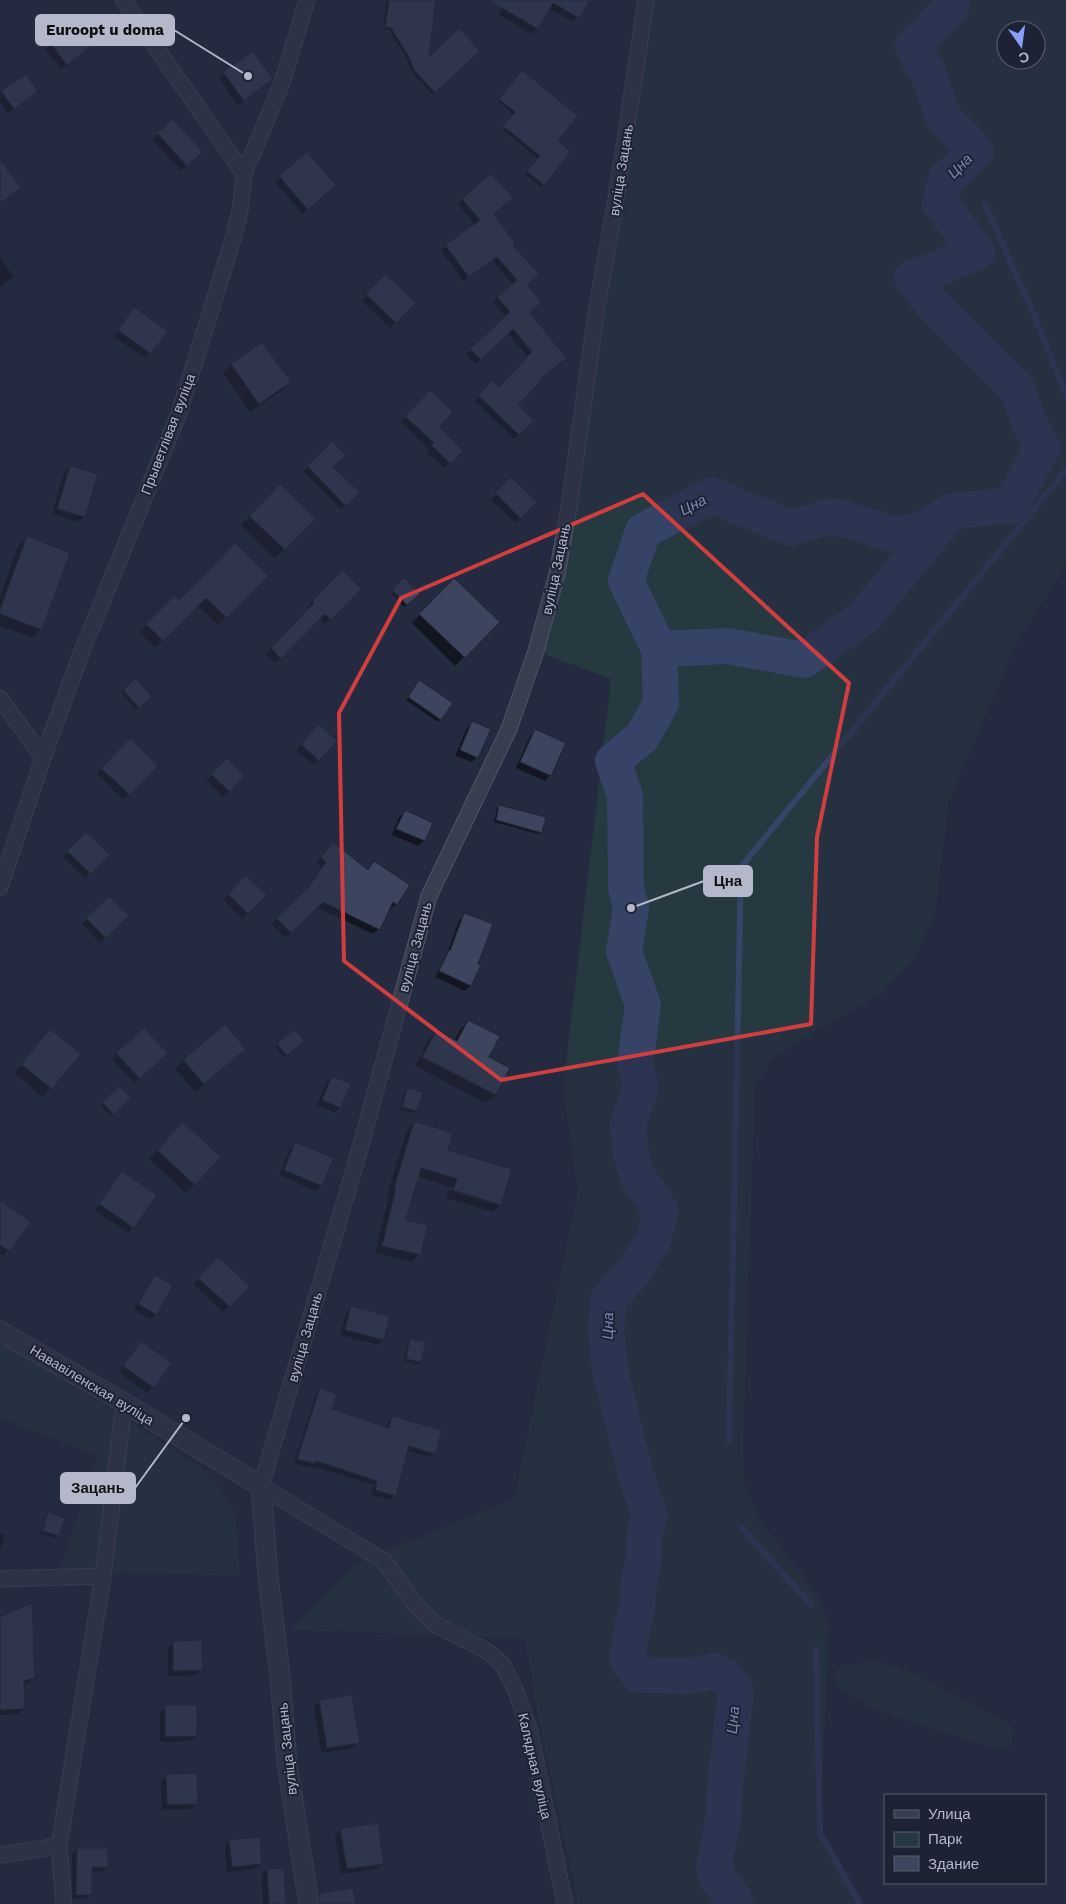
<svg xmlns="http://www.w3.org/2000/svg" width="1066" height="1904" font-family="'Work Sans',sans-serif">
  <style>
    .green { fill: #263840; fill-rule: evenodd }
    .shadow { fill: #0007 }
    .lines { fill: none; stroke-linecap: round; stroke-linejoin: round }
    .stream { stroke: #374267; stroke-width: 6 }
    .river { stroke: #374267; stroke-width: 36 }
    .building { fill: #3d445d; stroke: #1f2436 }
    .minor-casing { stroke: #505567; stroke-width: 17 }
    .tertiary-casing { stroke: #505567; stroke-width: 21 }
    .minor { stroke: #383d4f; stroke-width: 15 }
    .tertiary { stroke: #383d4f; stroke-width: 19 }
    .marked { fill: none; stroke: #d13e40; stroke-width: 4; stroke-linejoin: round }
    .labels { text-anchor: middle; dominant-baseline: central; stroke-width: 4; stroke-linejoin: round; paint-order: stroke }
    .street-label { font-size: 14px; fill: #b4b8ca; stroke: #1d2234 }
    .water-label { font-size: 15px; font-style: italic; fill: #7b88b2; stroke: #1d2234 }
    .leader { fill: none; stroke: #b4b8ca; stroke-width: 2 }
    .callout-dot { fill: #b4b8ca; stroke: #1d2234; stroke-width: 2 }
    .callout { fill: #b4b8ca; stroke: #b4b8ca; stroke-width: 2 }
    .callout-label { font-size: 15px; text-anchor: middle; font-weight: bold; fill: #111 }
  </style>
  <rect width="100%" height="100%" fill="#242a3f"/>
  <g class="green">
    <path d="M646,0H1066V567L1017,642L949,801L935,913L914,960L881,994L804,1038L772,1060L755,1087L743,1449L745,1483L758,1517L808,1582L824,1607L829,1626L820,1833L860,1904H578L537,1710L525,1638L290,1630L352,1567L369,1558L514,1499L578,1191L563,1089L611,679L536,651L557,574ZM1006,30H1036V60H1006Z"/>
    <polygon points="0,1342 120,1415 201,1468 225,1495 236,1513 240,1576 60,1571 97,1456 0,1418"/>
    <polygon points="878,1661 907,1670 1009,1723 1014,1733 1012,1745 996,1749 876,1711 838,1687 833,1676 841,1665"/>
  </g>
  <g class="shadow">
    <polygon points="387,0 435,0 427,60 479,51 432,94 412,72 406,57 389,30 383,29"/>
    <polygon points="507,0 585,0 578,17 573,22 549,9 537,28 532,34 499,15"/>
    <polygon points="76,24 87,49 61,69 45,50"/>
    <polygon points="224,73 272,79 238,106 219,78"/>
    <polygon points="520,74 556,141 569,152 541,187 525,174 538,159 502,129 514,115 498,101"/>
    <polygon points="37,91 8,113 0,102 0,94 2,92"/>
    <polygon points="173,120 201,152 181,171 152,139"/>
    <polygon points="491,175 493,214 512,245 526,285 538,380 516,405 532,421 514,439 475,401 493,382 499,388 528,357 508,333 475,364 466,354 506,317 493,302 513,285 492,260 463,281 441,250 475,225 458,204"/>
    <polygon points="280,177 329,190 302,214 275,182"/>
    <polygon points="0,257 13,276 0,287"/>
    <polygon points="386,276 414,303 390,328 362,301"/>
    <polygon points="134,309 150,353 145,358 113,336 115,336"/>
    <polygon points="262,343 289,382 281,391 250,412 223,373 232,365"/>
    <polygon points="430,392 437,427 462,451 444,468 427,452 429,449 401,422"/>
    <polygon points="332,442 331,467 358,492 341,509 304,471"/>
    <polygon points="70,467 84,516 78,522 52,514 64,473"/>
    <polygon points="511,478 536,502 515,523 491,500"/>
    <polygon points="280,486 314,519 275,558 241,525"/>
    <polygon points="27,538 41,629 33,638 0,626 0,597 18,546"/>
    <polygon points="342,572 360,589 325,624 319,618 275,663 266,654 310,610 307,607"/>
    <polygon points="266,576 218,625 197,604 155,648 139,632 175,597 179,602"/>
    <polygon points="404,579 418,594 404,607 391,593"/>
    <polygon points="454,580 498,623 455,666 412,623"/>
    <polygon points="135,680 150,697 136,710 121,693"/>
    <polygon points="417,684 440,719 438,722 406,700"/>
    <polygon points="472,723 477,757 472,762 455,756 467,728"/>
    <polygon points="319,726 318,760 313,765 296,750"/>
    <polygon points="536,730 550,775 545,781 516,768 530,736"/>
    <polygon points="130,740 157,766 123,800 97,774"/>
    <polygon points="227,760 244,776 223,797 206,780"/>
    <polygon points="500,806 541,832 538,834 494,822 497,808"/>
    <polygon points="405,812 431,823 424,841 418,846 392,835 399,817"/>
    <polygon points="86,833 108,855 85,878 63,857"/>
    <polygon points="327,850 367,871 374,863 396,904 391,909 389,908 379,929 373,934 316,907 285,938 271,924 303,894 322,868 316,863"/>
    <polygon points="246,877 265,895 242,919 223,900"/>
    <polygon points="109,897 127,915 100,943 82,924"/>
    <polygon points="465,915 470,986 465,991 435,977 447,954 459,920"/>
    <polygon points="468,1022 487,1058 508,1069 495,1095 486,1103 415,1066 428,1040 437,1032 454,1041 460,1030"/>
    <polygon points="143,1030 166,1053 134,1083 112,1059"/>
    <polygon points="294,1031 303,1041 284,1057 275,1047"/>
    <polygon points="42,1039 79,1054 43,1097 14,1073"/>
    <polygon points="236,1057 195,1092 175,1069 184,1060"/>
    <polygon points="332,1077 340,1107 335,1113 317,1105 326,1083"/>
    <polygon points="119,1087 129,1098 111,1116 100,1105"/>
    <polygon points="408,1089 416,1111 413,1113 400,1109 405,1092"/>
    <polygon points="414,1123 446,1150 500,1205 492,1212 446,1198 449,1190 497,1205 497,1203 417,1176 404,1220 420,1254 412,1262 375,1253 389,1196 387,1195 407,1130"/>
    <polygon points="174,1132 195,1184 186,1193 149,1159"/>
    <polygon points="296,1143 321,1185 315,1191 279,1175 290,1149"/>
    <polygon points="122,1173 133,1227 128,1233 95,1210"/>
    <polygon points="0,1202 29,1222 3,1256 0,1254"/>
    <polygon points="218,1259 248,1286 223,1312 193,1284"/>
    <polygon points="155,1276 156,1314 150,1319 134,1310 150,1282"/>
    <polygon points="351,1308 383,1339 378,1345 340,1335 346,1313"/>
    <polygon points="411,1340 420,1362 417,1364 404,1361 408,1342"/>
    <polygon points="136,1348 170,1364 147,1393 119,1372"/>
    <polygon points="321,1389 331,1410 386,1428 388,1422 393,1417 434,1453 430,1457 407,1451 395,1495 391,1500 371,1495 374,1485 312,1466 310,1468 294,1463 316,1394"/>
    <polygon points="49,1513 58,1536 56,1538 40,1533"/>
    <polygon points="0,1533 5,1535 0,1551"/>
    <polygon points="0,1619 34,1678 28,1683 23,1685 24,1709 18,1714 0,1715"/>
    <polygon points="173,1642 202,1669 196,1675 168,1676 168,1648"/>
    <polygon points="320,1701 358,1743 353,1748 321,1753 314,1707"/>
    <polygon points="166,1707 196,1736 190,1741 160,1742 160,1712"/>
    <polygon points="167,1776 197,1803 191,1809 162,1810 161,1781"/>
    <polygon points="341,1830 383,1863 377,1869 341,1874 335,1835"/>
    <polygon points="230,1841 261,1863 255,1869 227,1872 225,1846"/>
    <polygon points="77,1849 107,1867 102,1872 91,1871 91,1895 86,1899 72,1899 72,1854"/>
    <polygon points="267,1870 284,1904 263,1904 262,1875"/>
    <polygon points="319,1894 354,1904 314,1904 314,1900"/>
  </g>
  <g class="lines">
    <g class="stream">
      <polyline points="985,205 1033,312 1066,395"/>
      <polyline points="729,1440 741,867 1066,470"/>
      <polyline points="742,1528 811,1605"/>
      <polyline points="816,1650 820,1833 860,1904"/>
      <polyline points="733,1898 745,1904"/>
    </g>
    <g class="river">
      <polyline points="659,649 728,646 804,660 863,618 945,519"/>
      <polyline points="735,1904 733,1898 718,1879 714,1866 724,1815 725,1786 736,1692 725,1676 714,1671 689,1676 639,1675 627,1658 633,1623 637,1611 639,1582 644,1559 644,1535 650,1516 636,1475 610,1370 606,1328 609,1299 635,1270 653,1240 661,1211 637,1175 631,1153 628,1124 641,1088 635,1064 643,1005 624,951 631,908 626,887 625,796 613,761 642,737 661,703 659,649 626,581 643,531 712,495 791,528 833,516 894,534 918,531 952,511 1012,505 1042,447 1030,425 1017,388 935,307 912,278 977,252 940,203 946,179 976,152 943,116 928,73 913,47 950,9 953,0"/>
    </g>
  </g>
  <g class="building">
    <polygon points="389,0 436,0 429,57 459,28 480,51 435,93 414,70 408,55 391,28 385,27"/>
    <polygon points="488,0 590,0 579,18 553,3 538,29"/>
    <polygon points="76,23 94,44 67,65 50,43"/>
    <polygon points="253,51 273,79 244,101 223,72"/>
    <polygon points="522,70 578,116 558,141 571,152 544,185 527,171 540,156 503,126 515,112 499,99"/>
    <polygon points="26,74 38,91 14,109 1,91"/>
    <polygon points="173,119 203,152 187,166 157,133"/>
    <polygon points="307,152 336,185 308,210 279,176"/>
    <polygon points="0,159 21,188 0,203"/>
    <polygon points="491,173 513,198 494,214 515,243 513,245 539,274 527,285 542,302 530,313 567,358 539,380 541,381 518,405 534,421 519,435 478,395 493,380 499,387 532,352 513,329 481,360 470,349 510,312 497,297 517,280 497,257 469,277 445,245 480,220 462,199"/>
    <polygon points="386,274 416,303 396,323 366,294"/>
    <polygon points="134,307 168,331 151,354 118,330"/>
    <polygon points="262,342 291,382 259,404 231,364"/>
    <polygon points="430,390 453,412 439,427 463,451 451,464 431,445 434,443 405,416"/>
    <polygon points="332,441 346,455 333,467 360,492 346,506 307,466"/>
    <polygon points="70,466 98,474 85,517 57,509"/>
    <polygon points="511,477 537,502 521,519 495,493"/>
    <polygon points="280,484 316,519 285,550 249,516"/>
    <polygon points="27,536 70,553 42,630 0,614 0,609"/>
    <polygon points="235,543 268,576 227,618 206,598 163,641 146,624 175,595 179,600"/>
    <polygon points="342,570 361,589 331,620 325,614 281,659 271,648 314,603 312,601"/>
    <polygon points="404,578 420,594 407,605 392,590"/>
    <polygon points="454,578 500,622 465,658 419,614"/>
    <polygon points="136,678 152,697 139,708 123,690"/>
    <polygon points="419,680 453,703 441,720 408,697"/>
    <polygon points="472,721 491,729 478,758 460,750"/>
    <polygon points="319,724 337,741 319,761 301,744"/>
    <polygon points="535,729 566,743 551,776 520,762"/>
    <polygon points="130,738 158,766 130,795 101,768"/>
    <polygon points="227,758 245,776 230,792 211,774"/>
    <polygon points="499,805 546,817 542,833 496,820"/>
    <polygon points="405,810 433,823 425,841 396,829"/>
    <polygon points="86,832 110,855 91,874 67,851"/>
    <polygon points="333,842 368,870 374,861 410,885 397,905 393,902 380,930 323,902 291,933 276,918 308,888 326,862 321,857"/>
    <polygon points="246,875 267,895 248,914 228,894"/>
    <polygon points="109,896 129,915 106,938 86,918"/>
    <polygon points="464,913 493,924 478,964 481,965 471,986 439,971 449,950 450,951"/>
    <polygon points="468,1020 500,1036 489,1057 510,1068 496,1095 422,1057 437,1030 457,1041"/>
    <polygon points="225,1024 246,1049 204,1084 183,1060"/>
    <polygon points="144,1028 168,1053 140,1079 116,1053"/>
    <polygon points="50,1029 81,1054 52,1089 21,1064"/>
    <polygon points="294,1029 304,1041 287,1056 277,1044"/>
    <polygon points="332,1076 351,1084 341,1108 322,1100"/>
    <polygon points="119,1086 131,1098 114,1115 102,1102"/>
    <polygon points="407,1088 423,1092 417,1111 402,1107"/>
    <polygon points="414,1121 453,1133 448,1150 512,1169 501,1205 453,1190 457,1179 421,1168 406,1220 428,1225 421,1255 382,1246 396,1188 394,1188"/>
    <polygon points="183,1122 221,1157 195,1185 157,1150"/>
    <polygon points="295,1142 334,1158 322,1186 284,1170"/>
    <polygon points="122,1171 157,1195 134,1228 99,1204"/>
    <polygon points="0,1200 31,1222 10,1251 0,1245"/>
    <polygon points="218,1257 250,1286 230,1307 198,1278"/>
    <polygon points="155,1275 173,1285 157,1315 138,1304"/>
    <polygon points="351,1306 390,1316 384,1340 345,1330"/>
    <polygon points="410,1338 426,1342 421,1362 406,1359"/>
    <polygon points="141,1341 172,1363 154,1388 123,1366"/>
    <polygon points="320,1388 337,1394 332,1409 389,1428 392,1416 442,1430 435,1454 409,1446 396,1496 375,1490 377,1481 316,1461 315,1464 297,1459"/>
    <polygon points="48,1512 65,1518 59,1536 42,1531"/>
    <polygon points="32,1603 35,1678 24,1681 25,1709 0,1710 0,1617"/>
    <polygon points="202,1640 203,1670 173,1671 173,1641"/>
    <polygon points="352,1695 360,1743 327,1748 319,1700"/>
    <polygon points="165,1705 197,1705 197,1736 165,1737"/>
    <polygon points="197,1773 198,1804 167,1805 166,1774"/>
    <polygon points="378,1823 384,1864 347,1869 340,1829"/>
    <polygon points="260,1837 262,1864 232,1867 229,1840"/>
    <polygon points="77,1848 108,1848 108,1868 92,1867 92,1895 76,1895"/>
    <polygon points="284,1868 286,1904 269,1904 267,1869"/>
    <polygon points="353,1888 356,1904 320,1904 319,1893"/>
  </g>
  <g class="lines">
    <defs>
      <g id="minor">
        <polyline points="244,174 282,83 307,0"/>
        <polyline points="0,698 43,758"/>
        <polyline points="0,887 43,758 82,651 179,413 233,239 240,211 244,174 123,0"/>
        <polyline points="0,1579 103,1576"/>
        <polyline points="0,1855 59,1846"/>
        <polyline points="64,1904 59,1846 103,1576 124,1403"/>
        <polyline points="565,1904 530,1732 516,1691 503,1665 487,1651 436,1625 414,1603 384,1561 261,1486 357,1159 429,896 509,729 536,651 557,574 569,507 597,306 615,205 646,0"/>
      </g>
      <polyline id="tertiary" points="0,1331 124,1403 261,1486 268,1577 280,1676 287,1763 309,1904"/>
    </defs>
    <use href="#minor" class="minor-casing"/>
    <use href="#tertiary" class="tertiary-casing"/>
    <use href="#minor" class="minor"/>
    <use href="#tertiary" class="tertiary"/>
  </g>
  <path d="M0 0H1066V1904H0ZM643,494L849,683L817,837L811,1024L501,1080L344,961L339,713L401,598Z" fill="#242a3f" fill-opacity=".55" fill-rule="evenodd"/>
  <path class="marked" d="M643,494L849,683L817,837L811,1024L501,1080L344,961L339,713L401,598Z"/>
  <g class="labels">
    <g class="street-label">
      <text transform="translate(621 170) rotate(-81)">вуліца Зацань</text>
      <text transform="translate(168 434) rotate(-69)">Прыветлівая вуліца</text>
      <text transform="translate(556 569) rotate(-78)">вуліца Зацань</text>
      <text transform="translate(415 947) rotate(-75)">вуліца Зацань</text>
      <text transform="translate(305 1337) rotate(-74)">вуліца Зацань</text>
      <text transform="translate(92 1385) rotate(31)">Нававіленская вуліца</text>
      <text transform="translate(287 1749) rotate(-96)">вуліца Зацань</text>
      <text transform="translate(535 1766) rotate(77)">Калядная вуліца</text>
    </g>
    <g class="water-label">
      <text transform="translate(960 166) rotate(-45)">Цна</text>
      <text transform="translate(693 505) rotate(-27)">Цна</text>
      <text transform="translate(608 1326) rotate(-89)">Цна</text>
      <text transform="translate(733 1720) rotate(-85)">Цна</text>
    </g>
  </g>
  <path class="leader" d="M248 76L174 30M631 908L704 881M186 1418L135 1488"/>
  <g class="callout-dot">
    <circle cx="248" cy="76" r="5"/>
    <circle cx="631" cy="908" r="5"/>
    <circle cx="186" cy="1418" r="5"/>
  </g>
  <g class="callout">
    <rect x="36" y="15" width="138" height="30" rx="5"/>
    <rect x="704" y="866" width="48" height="30" rx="5"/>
    <rect x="61" y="1473" width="74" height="30" rx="5"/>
  </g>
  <g class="callout-label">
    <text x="105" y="35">Euroopt u doma</text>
    <text x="728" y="886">Цна</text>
    <text x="98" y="1493">Зацань</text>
  </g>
  <rect x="884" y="1794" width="162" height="90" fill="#1d2234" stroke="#595e70"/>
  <rect x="894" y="1810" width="25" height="8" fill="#383d4f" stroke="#595e70"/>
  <text x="928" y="1819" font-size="15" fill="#b4b8ca">Улица</text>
  <rect x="894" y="1832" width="25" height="15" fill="#263840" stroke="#595e70"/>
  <text x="928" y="1844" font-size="15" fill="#b4b8ca">Парк</text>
  <rect x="894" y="1856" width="25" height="15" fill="#3d445d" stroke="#595e70"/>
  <text x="928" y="1869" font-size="15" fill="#b4b8ca">Здание</text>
  <g transform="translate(1021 45) rotate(166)"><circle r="24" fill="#1d2234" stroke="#595e70"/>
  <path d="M0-4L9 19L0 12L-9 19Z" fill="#889ffb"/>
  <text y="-8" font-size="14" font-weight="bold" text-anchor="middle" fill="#b4b8ca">С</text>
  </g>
</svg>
